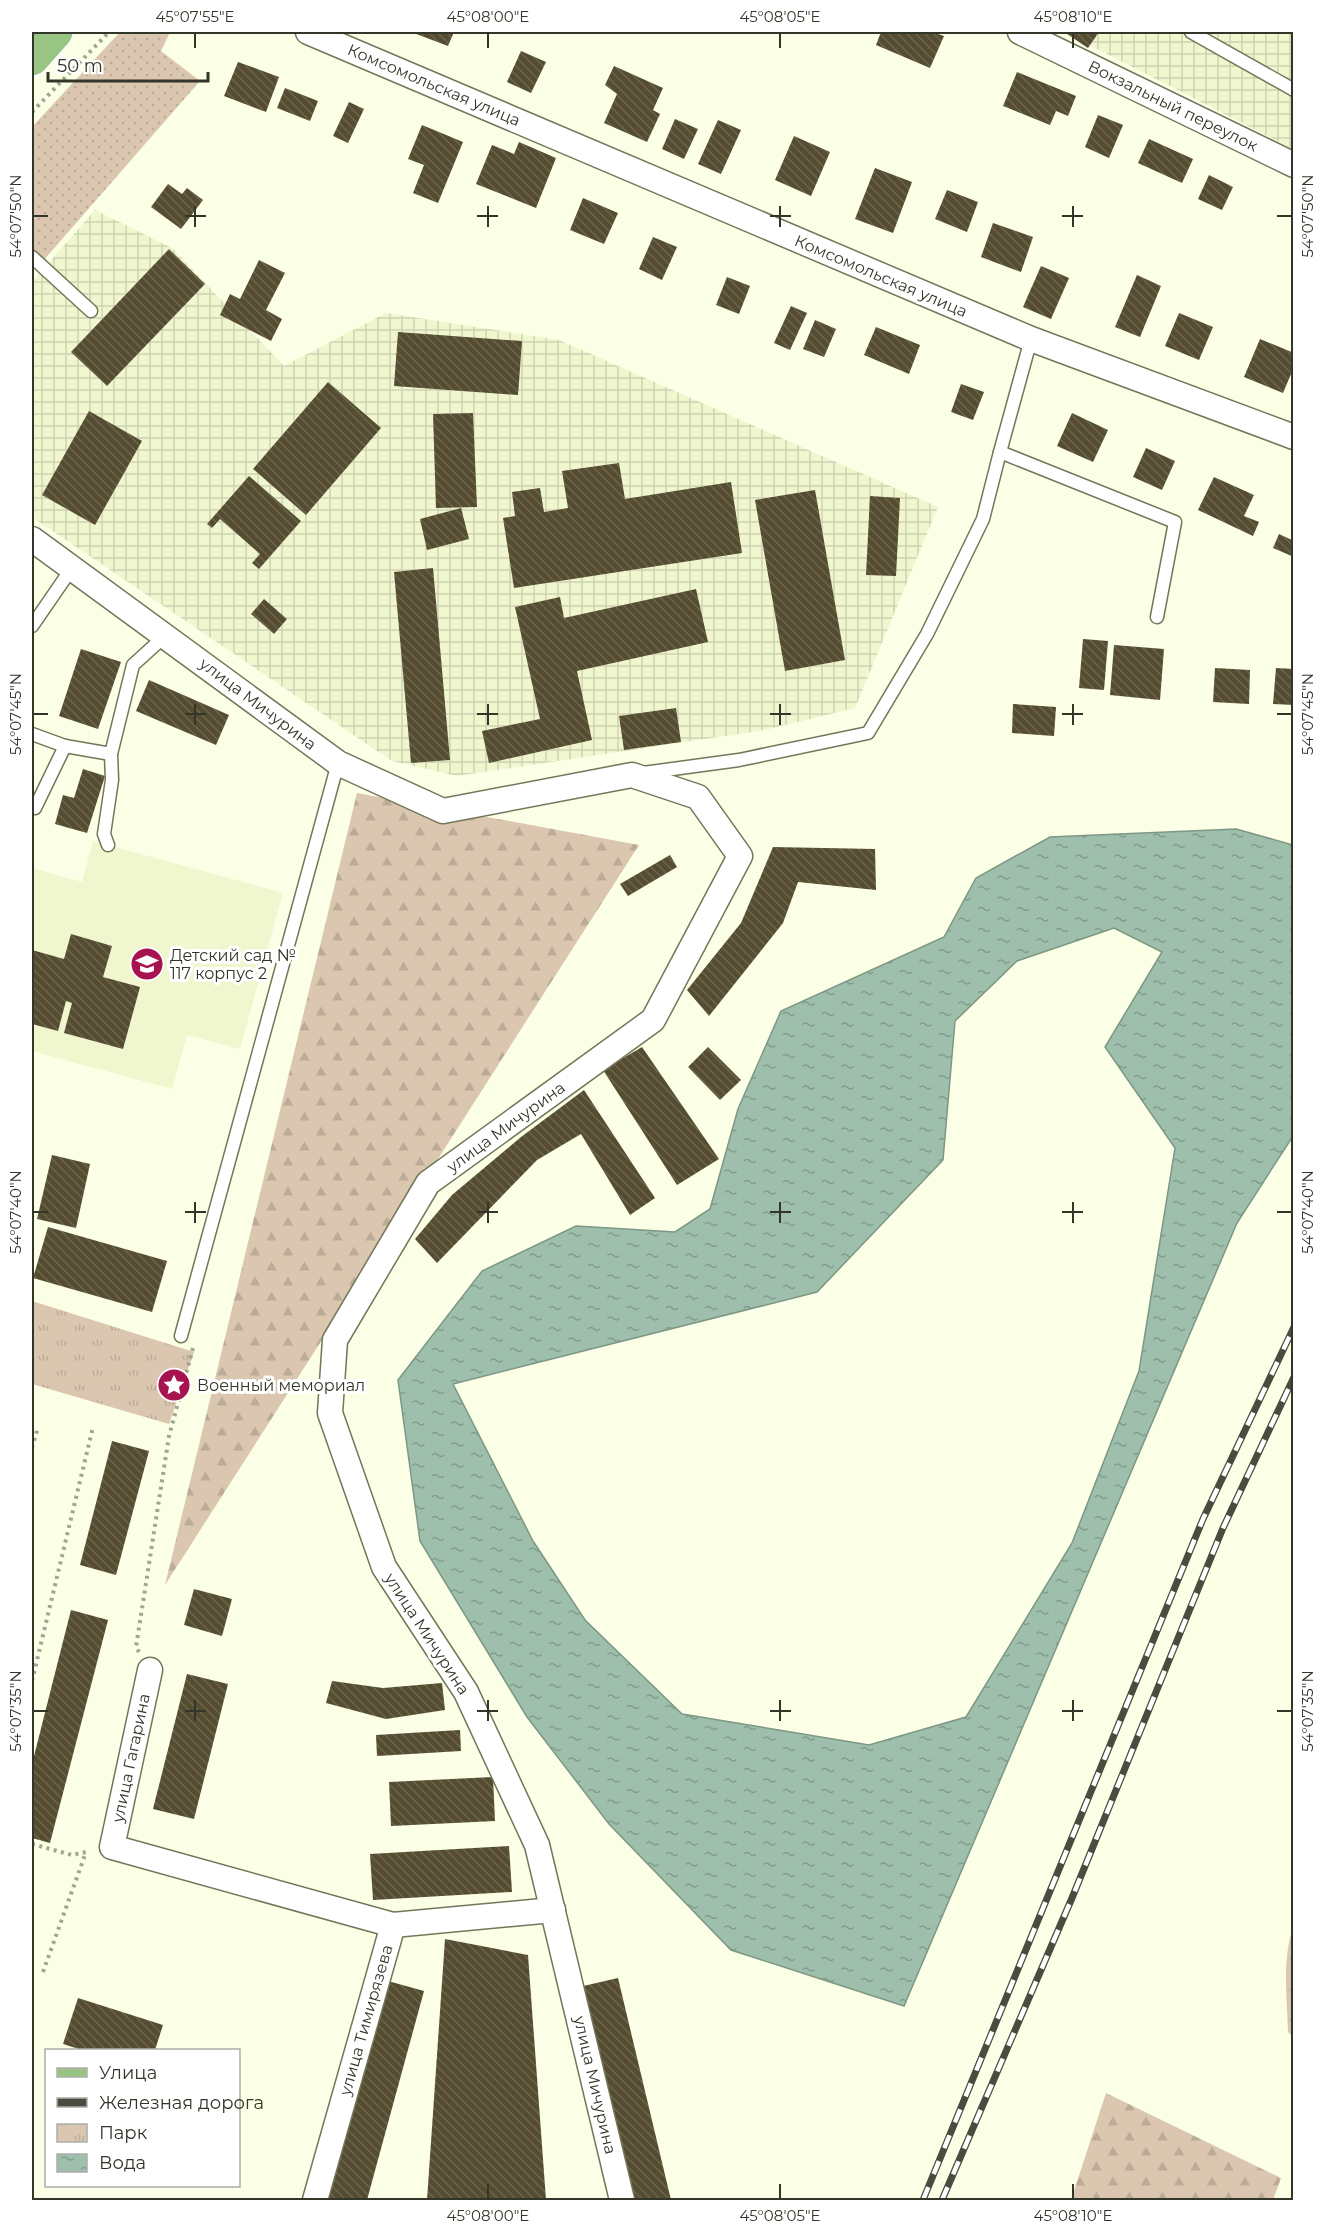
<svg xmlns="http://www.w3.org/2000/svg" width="1325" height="2232" font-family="Montserrat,sans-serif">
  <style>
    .built { fill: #f0f7cf }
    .industrial { fill: url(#industrial-grid) }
    .grass { fill: url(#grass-dots) }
    .forest { fill: url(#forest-firs) }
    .park { fill: url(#park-tufts) }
    .water { fill: url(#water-ripples); stroke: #7e9685; stroke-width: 1.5; fill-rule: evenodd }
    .building { fill: url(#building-back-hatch) }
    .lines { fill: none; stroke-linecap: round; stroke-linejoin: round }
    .service-casing { stroke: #72775a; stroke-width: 15 }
    .minor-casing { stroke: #72775a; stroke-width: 27 }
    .primary-casing { stroke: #fff; stroke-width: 36 }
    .path { stroke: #a1a591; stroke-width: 4; stroke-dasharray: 3 4.5; stroke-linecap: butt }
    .service { stroke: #fff; stroke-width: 12 }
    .minor { stroke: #fff; stroke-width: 24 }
    .primary { stroke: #99c584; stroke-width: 33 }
    .rail-casing { stroke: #4a4c3f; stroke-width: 7 }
    .rail { stroke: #fff; stroke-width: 4.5; stroke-dasharray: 14; stroke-linecap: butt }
    .ticks { fill: none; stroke: #333529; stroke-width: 2 }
    .labels { text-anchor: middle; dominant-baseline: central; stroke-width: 6; stroke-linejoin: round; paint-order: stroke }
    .street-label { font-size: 16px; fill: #333529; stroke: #fff }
    .poi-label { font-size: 16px; fill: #333529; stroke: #fff; text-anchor: start }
    .neatline { fill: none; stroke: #333529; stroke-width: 2 }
    .ticks-label { font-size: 15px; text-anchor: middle; fill: #333529 }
  </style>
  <defs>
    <pattern id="industrial-grid" width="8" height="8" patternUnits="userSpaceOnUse" patternTransform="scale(1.5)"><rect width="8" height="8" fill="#f0f7cf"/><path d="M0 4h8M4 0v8" fill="none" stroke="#ced4b2"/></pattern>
    <pattern id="grass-dots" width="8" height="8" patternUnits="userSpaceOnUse" patternTransform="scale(1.5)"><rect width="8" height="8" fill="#dbc7b0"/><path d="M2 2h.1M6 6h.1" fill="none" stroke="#bcac97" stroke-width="1.8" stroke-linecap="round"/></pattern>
    <pattern id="forest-firs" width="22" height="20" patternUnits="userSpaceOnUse" patternTransform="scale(1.5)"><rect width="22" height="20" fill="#dbc7b0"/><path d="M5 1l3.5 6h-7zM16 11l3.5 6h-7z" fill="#bcac97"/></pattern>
    <pattern id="park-tufts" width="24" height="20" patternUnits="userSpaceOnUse" patternTransform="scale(1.5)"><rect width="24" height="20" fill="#dbc7b0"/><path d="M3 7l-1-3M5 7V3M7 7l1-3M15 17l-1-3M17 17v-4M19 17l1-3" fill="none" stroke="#bcac97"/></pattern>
    <pattern id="water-ripples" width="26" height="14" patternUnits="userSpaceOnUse" patternTransform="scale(1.5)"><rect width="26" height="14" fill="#9ebfac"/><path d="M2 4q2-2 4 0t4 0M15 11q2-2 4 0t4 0" fill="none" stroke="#819c8c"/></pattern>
    <pattern id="building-back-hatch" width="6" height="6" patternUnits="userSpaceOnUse" patternTransform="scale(1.5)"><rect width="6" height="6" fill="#554c31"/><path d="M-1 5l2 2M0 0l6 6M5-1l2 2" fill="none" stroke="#6b644d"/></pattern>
  </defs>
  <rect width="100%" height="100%" fill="#faffe5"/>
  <polygon class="built" points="93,841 283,893 240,1049 187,1035 172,1089 32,1051 32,868 82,882"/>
  <g class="industrial">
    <polygon points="1064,32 1293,32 1293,149"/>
    <polygon points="95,210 172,248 284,366 386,313 559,340 938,507 855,708 765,730 457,776 392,761 32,517 32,282"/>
  </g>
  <polygon class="grass" points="120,32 170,32 161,51 200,81 43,261 32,250 32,127"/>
  <g class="forest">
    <polygon points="357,793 639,845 165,1585"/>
    <path d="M1293,1927L1294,2037H1293L1288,2032C1287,1997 1282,1961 1293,1927Z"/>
    <polygon points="1106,2093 1281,2178 1273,2200 1071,2200"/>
  </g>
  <polygon class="park" points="32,1301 194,1352 169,1424 32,1384"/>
  <path class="water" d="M1236,829L1293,845V1136L1237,1223L904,2006L731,1950L609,1824L527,1717L420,1541L398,1380L482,1271L576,1226L675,1232L710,1209L738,1109L781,1011L944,937L976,878L1050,837ZM1114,928L1162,952L1105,1047L1175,1148L1139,1371L1072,1543L966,1717L869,1745L682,1714L585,1620L533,1541L453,1384L817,1292L943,1160L955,1021L1017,961Z"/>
  <g class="building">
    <polygon points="411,32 454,32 448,46"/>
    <polygon points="881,32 932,32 944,36 930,68 876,45"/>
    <polygon points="1068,32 1099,32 1088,48 1067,34"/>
    <polygon points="521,51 546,62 531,93 507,82"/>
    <polygon points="238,62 279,77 266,112 224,96"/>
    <polygon points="614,66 663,88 653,110 660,114 647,142 604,123 617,94 605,85"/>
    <polygon points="1017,72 1076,96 1068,116 1056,111 1050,125 1003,106"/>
    <polygon points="285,88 318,101 310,121 277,108"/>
    <polygon points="349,102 364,109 348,143 333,136"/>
    <polygon points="1098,115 1123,125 1109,158 1085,147"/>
    <polygon points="675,119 698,129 684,159 662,149"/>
    <polygon points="718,120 741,130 721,174 698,164"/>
    <polygon points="422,125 463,142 438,203 413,193 424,165 408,159"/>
    <polygon points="794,136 830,152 811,196 775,180"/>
    <polygon points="1149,139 1193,159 1182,183 1138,163"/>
    <polygon points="519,142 556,158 536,208 476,184 492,145 514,154"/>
    <polygon points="875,168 912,182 893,233 855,219"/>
    <polygon points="1209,175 1233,187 1222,210 1198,199"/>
    <polygon points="168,184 182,194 187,188 203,200 181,229 151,207"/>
    <polygon points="947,190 978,202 967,232 935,219"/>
    <polygon points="583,198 618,213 604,244 570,230"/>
    <polygon points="993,223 1033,237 1021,272 981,257"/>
    <polygon points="653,237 677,247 662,280 639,269"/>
    <polygon points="169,249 205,284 107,386 71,352"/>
    <polygon points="259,260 285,273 266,310 282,319 271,341 220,315 230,294 240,299"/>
    <polygon points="1041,266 1069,278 1051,319 1023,307"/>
    <polygon points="1137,275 1161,286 1140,337 1115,327"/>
    <polygon points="727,277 750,286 739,314 716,305"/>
    <polygon points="791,306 807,313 790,350 774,343"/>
    <polygon points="1179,313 1213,327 1199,360 1165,346"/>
    <polygon points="815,320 836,329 824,357 803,349"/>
    <polygon points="876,327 920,345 909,374 864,355"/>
    <polygon points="398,332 522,341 518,395 394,386"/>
    <polygon points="1260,339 1294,353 1294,367 1283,393 1244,377"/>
    <polygon points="328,382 381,428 306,515 253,469"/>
    <polygon points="961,384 984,392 973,420 951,412"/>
    <polygon points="89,411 142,441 95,525 42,495"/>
    <polygon points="473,413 477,507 436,508 433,414"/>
    <polygon points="1072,413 1108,430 1093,462 1057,446"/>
    <polygon points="1146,448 1175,461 1162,490 1133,477"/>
    <polygon points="619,463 625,499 731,482 742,553 514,588 503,518 515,516 512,492 540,488 544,512 568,508 562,471"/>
    <polygon points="249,476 301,521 259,569 252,563 260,554 220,519 212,528 207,524"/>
    <polygon points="1214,477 1254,495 1244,516 1259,522 1253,536 1198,510"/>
    <polygon points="815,490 845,660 785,671 755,500"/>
    <polygon points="870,496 900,498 896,576 866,575"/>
    <polygon points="461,508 469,539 427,550 420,519"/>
    <polygon points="1279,534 1294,541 1294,557 1273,548"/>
    <polygon points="433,568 450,760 411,763 394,572"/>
    <polygon points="696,589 708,642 577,671 592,740 489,763 482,731 540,719 515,607 560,597 564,618"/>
    <polygon points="264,599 287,619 274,634 251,614"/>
    <polygon points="1083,639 1108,641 1104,690 1079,688"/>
    <polygon points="1114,645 1164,649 1160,700 1110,695"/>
    <polygon points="81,649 121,662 98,729 59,716"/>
    <polygon points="1215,668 1250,670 1249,704 1213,702"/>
    <polygon points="1276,668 1294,669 1294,705 1273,704"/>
    <polygon points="149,680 229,715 216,745 136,711"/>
    <polygon points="1013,704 1056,707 1054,736 1012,733"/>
    <polygon points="676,708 681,742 624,750 619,716"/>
    <polygon points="83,769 105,776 87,833 55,824 63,795 74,798"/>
    <polygon points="773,847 875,849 876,890 798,882 783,923 709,1016 687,990 741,923"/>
    <polygon points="670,855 677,867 628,896 620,884"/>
    <polygon points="71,934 112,946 103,977 140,987 123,1049 64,1033 72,1003 66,1001 58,1031 32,1024 32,950 64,959"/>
    <polygon points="642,1047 719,1159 677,1185 603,1070"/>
    <polygon points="708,1047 741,1080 720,1100 688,1067"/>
    <polygon points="584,1090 655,1198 630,1215 581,1134 537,1160 437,1263 415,1239 452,1195 521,1137"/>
    <polygon points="52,1155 90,1164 76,1228 37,1219"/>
    <polygon points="48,1227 167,1261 152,1312 33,1278"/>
    <polygon points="112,1441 149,1451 116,1575 80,1565"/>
    <polygon points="194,1589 232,1599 222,1636 184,1625"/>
    <polygon points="71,1610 108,1620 50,1843 32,1838 32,1764"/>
    <polygon points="187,1674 228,1684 194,1819 153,1809"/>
    <polygon points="332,1681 383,1688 442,1683 445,1710 386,1719 326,1703"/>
    <polygon points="460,1730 461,1751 377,1756 376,1735"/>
    <polygon points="493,1777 495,1821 391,1826 389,1782"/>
    <polygon points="509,1846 512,1892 373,1900 370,1854"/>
    <polygon points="445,1939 528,1955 546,2200 427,2200"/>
    <polygon points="618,1978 671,2200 630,2200 579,1987"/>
    <polygon points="388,1981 424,1991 367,2200 337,2200 329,2198"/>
    <polygon points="78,1998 163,2025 155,2050 82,2050 63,2044"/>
  </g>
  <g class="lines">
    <defs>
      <g id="service">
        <polyline points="1191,32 1294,90"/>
        <polyline points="32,257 91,311"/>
        <polyline points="1031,339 1000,452 1175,522 1157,617"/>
        <polyline points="32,626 72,568"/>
        <polyline points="32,734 65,746 35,808 32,808"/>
        <polyline points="65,746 111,754 133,665 166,635"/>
        <polyline points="643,773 739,760 868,733 927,634 983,519 1000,452"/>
        <polyline points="108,845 104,834 112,780 111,754"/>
        <polyline points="181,1336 338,763"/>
      </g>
      <g id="minor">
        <polyline points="308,32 1031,339 1294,437"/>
        <polyline points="1020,32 1294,165"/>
        <polyline points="32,539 338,763 443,811 632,775 698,797 740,856 653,1020 428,1183 335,1340 330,1413 384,1567 466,1692 537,1845 622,2200"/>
        <polyline points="150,1670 112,1847 393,1925"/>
        <polyline points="315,2200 393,1925 553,1910"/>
      </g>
      <polyline id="primary" points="32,59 56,32"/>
    </defs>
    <use href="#service" class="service-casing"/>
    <use href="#minor" class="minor-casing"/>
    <use href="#primary" class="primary-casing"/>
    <g class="path">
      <polyline points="32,112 109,32"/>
      <polyline points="32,1448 38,1427"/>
      <polyline points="139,1652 136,1647 169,1436 193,1348"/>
      <polyline points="32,1681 93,1427"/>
      <polyline points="32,1844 72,1855 86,1852"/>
      <polyline points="43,1972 86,1852"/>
    </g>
    <use href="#service" class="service"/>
    <use href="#minor" class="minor"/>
    <use href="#primary" class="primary"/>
    <defs>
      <g id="rail">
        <polyline points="923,2200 1203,1519 1294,1327"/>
        <polyline points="942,2200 1072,1898 1223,1528 1294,1377"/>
      </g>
    </defs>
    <use href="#rail" class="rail-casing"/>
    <use href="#rail" class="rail"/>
  </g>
  <path class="ticks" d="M195,33V48M488,33V48M780,33V48M1073,33V48M195,206V227M488,206V227M780,206V227M1073,206V227M33,216H48M185,216H206M477,216H498M770,216H791M1062,216H1083M1277,216H1292M195,704V725M488,704V725M780,704V725M1073,704V725M33,714H48M185,714H206M477,714H498M770,714H791M1062,714H1083M1277,714H1292M195,1202V1223M488,1202V1223M780,1202V1223M1073,1202V1223M33,1212H48M185,1212H206M477,1212H498M770,1212H791M1062,1212H1083M1277,1212H1292M195,1700V1721M488,1700V1721M780,1700V1721M1073,1700V1721M33,1711H48M185,1711H206M477,1711H498M770,1711H791M1062,1711H1083M1277,1711H1292M488,2184V2199M780,2184V2199M1073,2184V2199"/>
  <defs>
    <symbol id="school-disc" viewBox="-11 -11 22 22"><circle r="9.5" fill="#a6134e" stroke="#fff"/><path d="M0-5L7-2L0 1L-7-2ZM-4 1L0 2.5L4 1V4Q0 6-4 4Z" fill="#fff"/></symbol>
    <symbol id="sight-disc" viewBox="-11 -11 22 22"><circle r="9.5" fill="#a6134e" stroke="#fff"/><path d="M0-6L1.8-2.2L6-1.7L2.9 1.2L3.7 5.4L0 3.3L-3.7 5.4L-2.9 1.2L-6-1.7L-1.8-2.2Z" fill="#fff"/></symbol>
  </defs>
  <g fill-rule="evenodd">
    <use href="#school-disc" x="128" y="945" width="38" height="38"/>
    <use href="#sight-disc" x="155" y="1366" width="38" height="38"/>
  </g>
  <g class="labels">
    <g class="street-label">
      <text transform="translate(434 85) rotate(23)">Комсомольская улица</text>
      <text transform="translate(1173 106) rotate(26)">Вокзальный переулок</text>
      <text transform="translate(881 276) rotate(23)">Комсомольская улица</text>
      <text transform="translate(258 704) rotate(37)">улица Мичурина</text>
      <text transform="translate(506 1127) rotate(-36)">улица Мичурина</text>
      <text transform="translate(427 1634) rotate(57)">улица Мичурина</text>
      <text transform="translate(131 1758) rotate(-78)">улица Гагарина</text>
      <text transform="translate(366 2020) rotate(-74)">улица Тимирязева</text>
      <text transform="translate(595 2085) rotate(77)">улица Мичурина</text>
    </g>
    <g class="poi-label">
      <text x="170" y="955">Детский сад №<tspan x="170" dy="18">117 корпус 2</tspan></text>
      <text x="197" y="1385">Военный мемориал</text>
    </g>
  </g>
  <rect width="1325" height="2232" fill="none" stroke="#ffffff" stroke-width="66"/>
  <rect x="45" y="2049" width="195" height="138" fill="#ffffff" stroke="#adaea9" stroke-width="1.5"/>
  <rect x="57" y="2068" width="30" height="9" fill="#99c584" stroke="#adaea9" stroke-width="1.5"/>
  <text x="99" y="2079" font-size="18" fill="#333529">Улица</text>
  <rect x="57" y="2098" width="30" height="9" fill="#4a4c3f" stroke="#adaea9" stroke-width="1.5"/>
  <text x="99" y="2109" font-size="18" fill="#333529">Железная дорога</text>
  <rect x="57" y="2124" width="30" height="18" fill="url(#park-tufts)" stroke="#adaea9" stroke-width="1.5"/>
  <text x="99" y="2139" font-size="18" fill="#333529">Парк</text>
  <rect x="57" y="2154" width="30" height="18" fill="url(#water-ripples)" stroke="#adaea9" stroke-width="1.5"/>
  <text x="99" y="2169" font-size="18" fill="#333529">Вода</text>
  <path d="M48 72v9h160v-9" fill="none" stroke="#333529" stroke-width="3"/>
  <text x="57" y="72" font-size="18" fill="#333529" stroke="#ffffff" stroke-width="4.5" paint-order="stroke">50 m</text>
  <rect x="33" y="33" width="1259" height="2166" class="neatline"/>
  <g class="ticks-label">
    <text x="195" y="22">45°07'55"E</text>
    <text x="488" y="22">45°08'00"E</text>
    <text x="780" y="22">45°08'05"E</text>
    <text x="1073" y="22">45°08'10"E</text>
    <text transform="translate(16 216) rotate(-90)" y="5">54°07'50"N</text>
    <text transform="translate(1308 216) rotate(-90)" y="5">54°07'50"N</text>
    <text transform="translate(16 714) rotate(-90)" y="5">54°07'45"N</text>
    <text transform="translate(1308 714) rotate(-90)" y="5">54°07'45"N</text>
    <text transform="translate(16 1212) rotate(-90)" y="5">54°07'40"N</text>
    <text transform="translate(1308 1212) rotate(-90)" y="5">54°07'40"N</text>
    <text transform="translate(16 1711) rotate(-90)" y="5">54°07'35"N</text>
    <text transform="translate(1308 1711) rotate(-90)" y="5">54°07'35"N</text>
    <text x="488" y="2221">45°08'00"E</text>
    <text x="780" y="2221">45°08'05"E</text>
    <text x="1073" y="2221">45°08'10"E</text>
  </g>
</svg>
